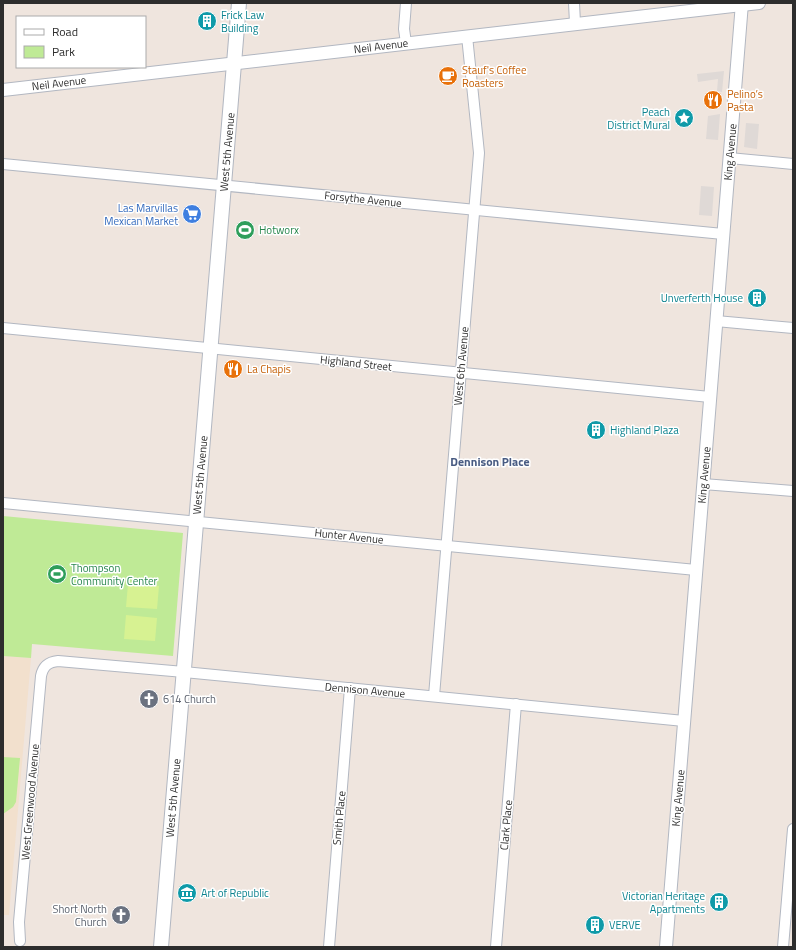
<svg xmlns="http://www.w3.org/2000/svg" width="796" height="950" font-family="'Titillium Web',sans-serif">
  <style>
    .education { fill: #f2e0cd }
    .green { fill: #bfea96 }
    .pitch { fill: #d7f292 }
    .plaza { fill: #dfd9d6 }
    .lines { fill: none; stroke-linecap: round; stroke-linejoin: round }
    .minor-casing { stroke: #b2b7c1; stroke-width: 12 }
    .tertiary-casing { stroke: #b2b7c1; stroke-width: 14 }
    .secondary-casing { stroke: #b2b7c1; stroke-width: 16 }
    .minor { stroke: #fff; stroke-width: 10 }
    .tertiary { stroke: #fff; stroke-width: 12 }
    .secondary { stroke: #fff; stroke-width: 14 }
    .labels { text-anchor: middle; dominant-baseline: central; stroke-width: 3; stroke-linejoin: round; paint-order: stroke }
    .culture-label { font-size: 11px; fill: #0d838f; stroke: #fff; text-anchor: start }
    .street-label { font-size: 11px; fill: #2d2d2d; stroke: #fff }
    .food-label { font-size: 11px; fill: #c56008; stroke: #fff; text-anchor: start }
    .shop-label { font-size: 11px; fill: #366cbe; stroke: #fff; text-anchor: end }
    .leisure-label { font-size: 11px; fill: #27864d; stroke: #fff; text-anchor: start }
    .worship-label { font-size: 11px; fill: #5b616d; stroke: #fff; text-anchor: start }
    .neighbourhood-label { font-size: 12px; font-weight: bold; fill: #485b82; stroke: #fff }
  </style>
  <rect width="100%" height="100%" fill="#efe5de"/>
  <polygon class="education" points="3,656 31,658 9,915 3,915"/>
  <g class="green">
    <polygon points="3,516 183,533 173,656 32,644 31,658 3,656"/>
    <polygon points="3,757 20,758 16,802 13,807 3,814"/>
  </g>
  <g class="pitch">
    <polygon points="128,584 159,586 157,609 126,607"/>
    <polygon points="126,615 157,618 155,641 124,639"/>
  </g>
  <g class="plaza">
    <polygon points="724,71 722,92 717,91 718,79 698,82 697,74"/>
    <polygon points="720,114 718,140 706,139 708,116"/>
    <polygon points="746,123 759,124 757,149 744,147"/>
    <polygon points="701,186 714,187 712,216 699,215"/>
  </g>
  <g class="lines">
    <defs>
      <g id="minor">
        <polyline points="574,3 575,23"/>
        <polyline points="406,43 404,29 406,3"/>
        <polyline points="729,158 793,164"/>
        <polyline points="3,164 723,234"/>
        <polyline points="716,321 793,328"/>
        <polyline points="3,328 710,397"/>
        <polyline points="703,484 793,491"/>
        <polyline points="3,503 696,570"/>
        <polyline points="434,696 479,153 467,36"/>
        <path d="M20,941L19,922L41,676C43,666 48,662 58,661L184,672L684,721"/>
        <polyline points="329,947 350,688"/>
        <polyline points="496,947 516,704"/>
        <polyline points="783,947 793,829"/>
      </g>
      <g id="tertiary">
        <polyline points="3,90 759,3"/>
        <polyline points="666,947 742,3"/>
      </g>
      <polyline id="secondary" points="161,947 239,3"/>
    </defs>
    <use href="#minor" class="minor-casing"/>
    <use href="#tertiary" class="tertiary-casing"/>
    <use href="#secondary" class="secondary-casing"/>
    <use href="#minor" class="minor"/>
    <use href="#tertiary" class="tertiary"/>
    <use href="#secondary" class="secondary"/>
  </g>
  <defs>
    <symbol id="building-disc" viewBox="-11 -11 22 22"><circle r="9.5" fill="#0f9aa8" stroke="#fff"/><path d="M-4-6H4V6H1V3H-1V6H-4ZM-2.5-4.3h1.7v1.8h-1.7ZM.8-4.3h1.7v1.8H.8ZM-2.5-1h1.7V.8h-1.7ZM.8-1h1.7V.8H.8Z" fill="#fff"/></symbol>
    <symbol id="cafe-disc" viewBox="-11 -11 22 22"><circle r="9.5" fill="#e8710a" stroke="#fff"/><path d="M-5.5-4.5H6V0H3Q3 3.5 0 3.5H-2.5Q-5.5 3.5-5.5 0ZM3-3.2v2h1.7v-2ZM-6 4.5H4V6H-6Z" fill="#fff"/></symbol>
    <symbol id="restaurant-disc" viewBox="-11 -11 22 22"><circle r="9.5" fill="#e8710a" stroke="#fff"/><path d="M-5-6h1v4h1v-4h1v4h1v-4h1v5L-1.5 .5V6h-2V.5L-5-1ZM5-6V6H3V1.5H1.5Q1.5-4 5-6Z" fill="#fff"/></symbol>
    <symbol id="sight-disc" viewBox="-11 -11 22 22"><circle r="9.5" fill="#0f9aa8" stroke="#fff"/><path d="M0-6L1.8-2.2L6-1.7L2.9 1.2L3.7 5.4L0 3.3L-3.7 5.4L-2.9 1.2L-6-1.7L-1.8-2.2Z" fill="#fff"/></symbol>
    <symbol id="supermarket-disc" viewBox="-11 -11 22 22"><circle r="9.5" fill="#3f7fe0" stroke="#fff"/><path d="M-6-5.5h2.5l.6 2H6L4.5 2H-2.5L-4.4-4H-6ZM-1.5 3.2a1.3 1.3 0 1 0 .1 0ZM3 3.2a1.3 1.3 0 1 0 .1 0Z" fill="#fff"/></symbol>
    <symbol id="stadium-disc" viewBox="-11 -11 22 22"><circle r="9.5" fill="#2e9e5b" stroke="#fff"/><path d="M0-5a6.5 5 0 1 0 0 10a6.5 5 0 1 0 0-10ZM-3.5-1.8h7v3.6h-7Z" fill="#fff"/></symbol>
    <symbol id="church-disc" viewBox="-11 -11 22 22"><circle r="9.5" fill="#6b7280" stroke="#fff"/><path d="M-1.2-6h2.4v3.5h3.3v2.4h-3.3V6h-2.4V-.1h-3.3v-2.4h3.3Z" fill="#fff"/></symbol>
    <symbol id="museum-disc" viewBox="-11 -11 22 22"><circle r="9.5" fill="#0f9aa8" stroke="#fff"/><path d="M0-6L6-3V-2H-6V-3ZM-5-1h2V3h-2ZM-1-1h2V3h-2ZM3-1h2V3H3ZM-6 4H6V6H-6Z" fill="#fff"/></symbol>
  </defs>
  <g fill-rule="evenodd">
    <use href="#building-disc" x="196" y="10" width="22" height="22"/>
    <use href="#cafe-disc" x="437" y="65" width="22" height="22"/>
    <use href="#restaurant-disc" x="702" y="89" width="22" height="22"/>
    <use href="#sight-disc" x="673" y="107" width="22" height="22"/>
    <use href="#supermarket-disc" x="181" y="203" width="22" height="22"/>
    <use href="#stadium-disc" x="234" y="219" width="22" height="22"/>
    <use href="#building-disc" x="746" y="287" width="22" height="22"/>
    <use href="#restaurant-disc" x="222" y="358" width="22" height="22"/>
    <use href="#building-disc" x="585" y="419" width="22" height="22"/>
    <use href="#stadium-disc" x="46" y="563" width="22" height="22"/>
    <use href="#church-disc" x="138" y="688" width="22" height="22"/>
    <use href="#museum-disc" x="176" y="882" width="22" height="22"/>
    <use href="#building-disc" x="708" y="891" width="22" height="22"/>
    <use href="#church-disc" x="110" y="904" width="22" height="22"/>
    <use href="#building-disc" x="584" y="914" width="22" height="22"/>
  </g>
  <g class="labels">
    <g class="culture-label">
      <text x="221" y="15">Frick Law<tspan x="221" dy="13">Building</tspan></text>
      <text x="670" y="112" text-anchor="end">Peach<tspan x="670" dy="13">District Mural</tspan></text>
      <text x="743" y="298" text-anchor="end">Unverferth House</text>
      <text x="610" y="430">Highland Plaza</text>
      <text x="201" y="893">Art of Republic</text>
      <text x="705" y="896" text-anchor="end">Victorian Heritage<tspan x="705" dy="13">Apartments</tspan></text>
      <text x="609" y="925">VERVE</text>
    </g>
    <g class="street-label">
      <text transform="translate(381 46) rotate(-7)">Neil Avenue</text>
      <text transform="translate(59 83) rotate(-7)">Neil Avenue</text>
      <text transform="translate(227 152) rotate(-85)">West 5th Avenue</text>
      <text transform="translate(730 152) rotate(-85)">King Avenue</text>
      <text transform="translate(363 199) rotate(6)">Forsythe Avenue</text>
      <text transform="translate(356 363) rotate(6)">Highland Street</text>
      <text transform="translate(461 366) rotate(-85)">West 6th Avenue</text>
      <text transform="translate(200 475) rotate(-85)">West 5th Avenue</text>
      <text transform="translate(704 475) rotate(-85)">King Avenue</text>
      <text transform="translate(349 536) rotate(6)">Hunter Avenue</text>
      <text transform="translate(365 690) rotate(5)">Dennison Avenue</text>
      <text transform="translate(173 798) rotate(-85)">West 5th Avenue</text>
      <text transform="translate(678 798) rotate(-85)">King Avenue</text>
      <text transform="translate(30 802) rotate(-85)">West Greenwood Avenue</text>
      <text transform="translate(339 818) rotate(-85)">Smith Place</text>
      <text transform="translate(506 825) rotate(-85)">Clark Place</text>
    </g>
    <g class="food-label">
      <text x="462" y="70">Stauf's Coffee<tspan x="462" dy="13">Roasters</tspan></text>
      <text x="727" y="94">Pelino’s<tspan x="727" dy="13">Pasta</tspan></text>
      <text x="247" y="369">La Chapis</text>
    </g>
    <g class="shop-label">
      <text x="178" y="208">Las Marvillas<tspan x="178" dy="13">Mexican Market</tspan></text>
    </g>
    <g class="leisure-label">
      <text x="259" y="230">Hotworx</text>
      <text x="71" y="568">Thompson<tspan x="71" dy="13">Community Center</tspan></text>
    </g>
    <g class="worship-label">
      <text x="163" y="699">614 Church</text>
      <text x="107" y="909" text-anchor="end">Short North<tspan x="107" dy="13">Church</tspan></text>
    </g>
    <g class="neighbourhood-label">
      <text x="490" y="461">Dennison Place</text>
    </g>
  </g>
  <rect width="796" height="950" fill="none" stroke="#2d2d2d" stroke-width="8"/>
  <rect x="16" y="16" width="130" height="52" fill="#ffffff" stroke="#ababab"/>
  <rect x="24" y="29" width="20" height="6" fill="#ffffff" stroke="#ababab"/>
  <text x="52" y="36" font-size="12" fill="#2d2d2d">Road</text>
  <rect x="24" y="46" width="20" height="12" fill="#bfea96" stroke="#ababab"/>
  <text x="52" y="56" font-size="12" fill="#2d2d2d">Park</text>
</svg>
